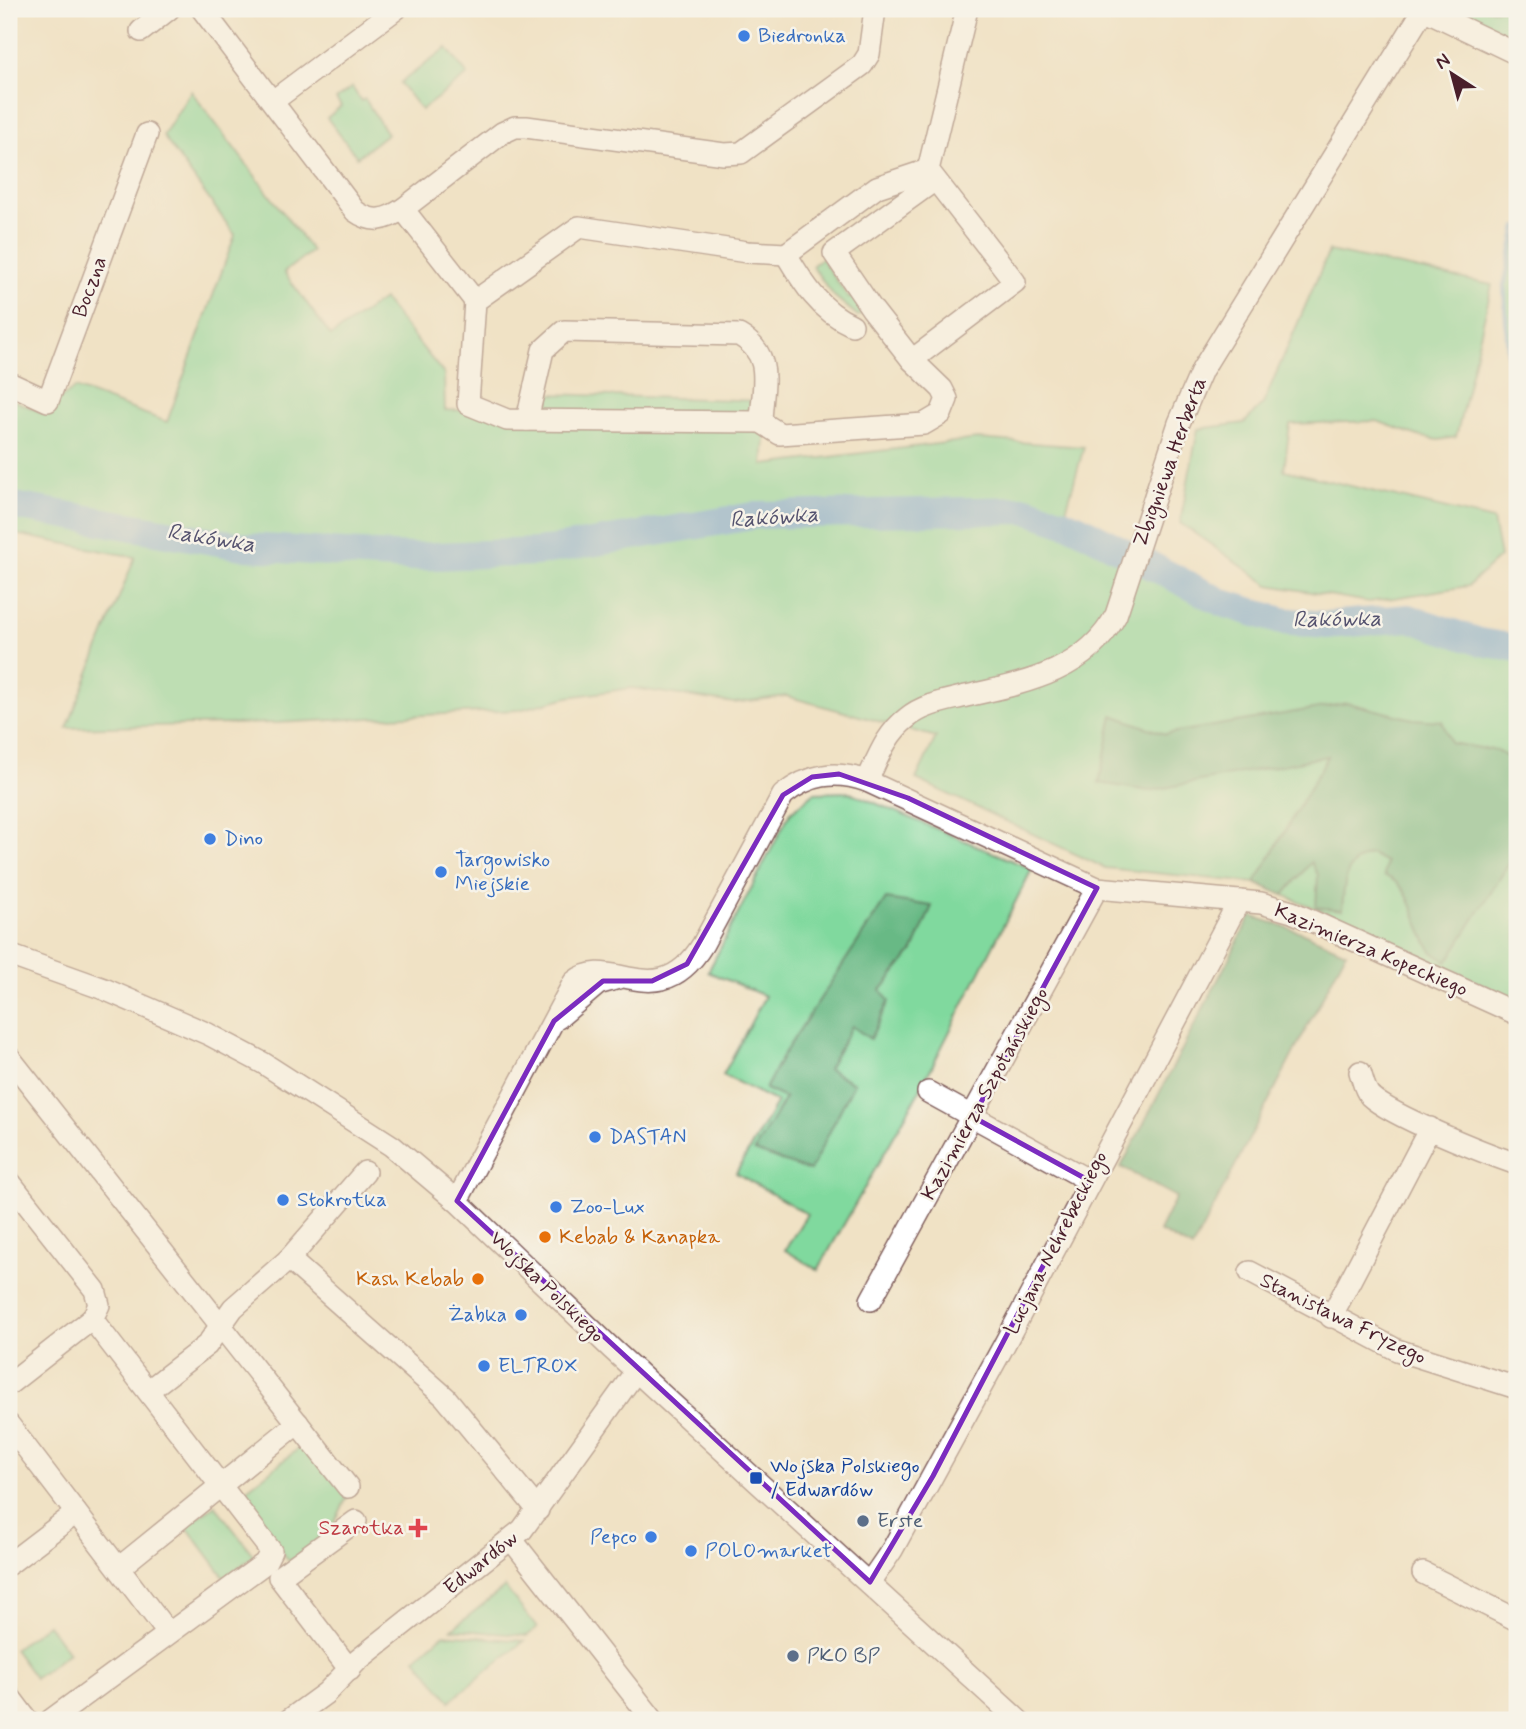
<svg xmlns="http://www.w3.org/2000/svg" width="1526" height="1729" font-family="Mynerve,sans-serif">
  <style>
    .green { fill: #80d99e; stroke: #657c64; stroke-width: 2 }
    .forest { fill: #68b985; stroke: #596c58; stroke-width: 2 }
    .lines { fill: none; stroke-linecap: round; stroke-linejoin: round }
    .stream { stroke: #66a1d6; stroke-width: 4.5 }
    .river { stroke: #66a1d6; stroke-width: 28 }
    .minor-casing { stroke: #846361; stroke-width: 24 }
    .minor { stroke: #fff; stroke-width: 21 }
    .marked { fill: none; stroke: #7b2cbf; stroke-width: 5; stroke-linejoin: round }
    .shop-dot { fill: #3f7fe0; stroke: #f7f3e8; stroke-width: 2.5 }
    .food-dot { fill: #e8710a; stroke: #f7f3e8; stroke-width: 2.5 }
    .transit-dot { fill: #1a4fb4; stroke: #f7f3e8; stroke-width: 2.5 }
    .service-dot { fill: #5c6f8a; stroke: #f7f3e8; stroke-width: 2.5 }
    .health-dot { fill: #e0444e; stroke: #f7f3e8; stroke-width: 2.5 }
    .labels { text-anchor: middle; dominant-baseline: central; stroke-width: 5; stroke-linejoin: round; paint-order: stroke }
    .shop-label { font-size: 21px; fill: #366cbe; stroke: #f7f3e8; text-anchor: start }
    .street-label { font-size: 21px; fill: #4a1f2b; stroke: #f7f3e8 }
    .food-label { font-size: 21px; fill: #c56008; stroke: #f7f3e8; text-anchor: start }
    .transit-label { font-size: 21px; fill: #164399; stroke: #f7f3e8; text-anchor: start }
    .service-label { font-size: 21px; fill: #4e5e75; stroke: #f7f3e8; text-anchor: start }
    .health-label { font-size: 21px; fill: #be3a42; stroke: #f7f3e8; text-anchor: end }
    .water-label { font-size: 23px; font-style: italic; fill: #55536f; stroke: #f7f3e8 }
  </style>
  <rect width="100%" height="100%" fill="#f7f3e8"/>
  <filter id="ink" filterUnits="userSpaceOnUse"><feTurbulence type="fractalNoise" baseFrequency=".0143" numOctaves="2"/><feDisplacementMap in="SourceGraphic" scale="14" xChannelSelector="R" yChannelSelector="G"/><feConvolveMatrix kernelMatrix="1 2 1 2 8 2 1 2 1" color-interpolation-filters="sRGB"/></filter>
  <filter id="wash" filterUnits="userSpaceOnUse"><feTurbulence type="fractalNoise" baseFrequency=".00686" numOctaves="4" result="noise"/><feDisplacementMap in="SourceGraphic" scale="28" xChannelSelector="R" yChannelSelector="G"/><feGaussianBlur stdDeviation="1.57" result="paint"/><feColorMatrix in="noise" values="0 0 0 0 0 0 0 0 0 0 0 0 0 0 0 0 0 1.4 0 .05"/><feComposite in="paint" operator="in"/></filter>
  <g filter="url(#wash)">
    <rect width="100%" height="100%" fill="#f0e2c5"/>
    <g class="green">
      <polygon points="1453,9 1517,9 1517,38"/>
      <polygon points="447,48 468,75 421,110 400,83"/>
      <polygon points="352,87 361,101 365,99 387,134 357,157 327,118 341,106 336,99"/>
      <polygon points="191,91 312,251 284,272 331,336 383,299 444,374 445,410 548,412 550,394 768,401 763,465 978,439 1084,447 1063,521 1223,603 1282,621 1326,625 1409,618 1480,642 1517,648 1517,1001 1358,926 1255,883 1105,868 916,779 936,737 786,696 734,703 632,688 568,697 519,710 277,723 67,728 135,557 9,533 9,398 41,412 75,388 167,422 235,235 163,136"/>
      <polygon points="1517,227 1517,496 1504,286"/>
      <polygon points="1329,251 1492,285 1456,437 1438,440 1418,436 1377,421 1290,424 1284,470 1493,520 1500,557 1468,586 1369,602 1269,585 1180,523 1198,429 1244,423 1263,404"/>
      <polygon points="824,256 823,261 849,298 853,297 865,312 858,316 834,296 812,266"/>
      <polygon points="849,792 1032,869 920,1090 818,1270 785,1250 807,1214 736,1173 777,1102 723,1075 765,996 708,972 790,813 814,793"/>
      <polygon points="307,1442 348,1495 331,1530 290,1562 238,1496"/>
      <polygon points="215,1505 254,1556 225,1578 186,1526"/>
      <polygon points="505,1587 537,1628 527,1636 452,1629"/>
      <polygon points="48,1624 69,1653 35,1678 14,1649"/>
      <polygon points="444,1634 524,1641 450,1701 416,1658"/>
    </g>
    <g class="forest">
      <path d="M1348,703L1413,719L1442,721L1451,743L1498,751L1517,764V851L1447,962C1441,958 1433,954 1430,948C1415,927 1413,883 1384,876L1386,862L1371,854C1342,863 1345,883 1342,910L1316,907L1318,875L1311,862L1284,895L1255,883L1328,756L1149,791L1099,783L1113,715L1165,734Z"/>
      <polygon points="886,899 932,906 913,951 881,990 889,1001 870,1039 852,1026 828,1069 854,1083 810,1171 754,1151 785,1098 765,1089 783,1055"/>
      <polygon points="1251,916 1301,932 1346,952 1192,1249 1159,1231 1176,1197 1121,1167"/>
    </g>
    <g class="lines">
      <polyline class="stream" points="1517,227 1504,286 1517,496"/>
      <polyline class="river" points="9,505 247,547 410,557 537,552 759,515 1027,510 1077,527 1223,603 1282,621 1326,625 1409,618 1480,642 1517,648"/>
    </g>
  </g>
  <g filter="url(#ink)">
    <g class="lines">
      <defs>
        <g id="minor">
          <path d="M202,9L355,211C373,224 386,220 403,209"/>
          <polyline points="1423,9 1517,54"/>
          <polyline points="141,31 169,9"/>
          <polyline points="273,101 396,9"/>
          <polyline points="928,170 877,187 786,254 747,252 579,227 475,301 468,404 507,420 761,422 780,434 924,424 941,414 947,399 942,389 912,360 872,309 834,253 935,180"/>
          <path d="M786,254C803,283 820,311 852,325"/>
          <polyline points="475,301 403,209 502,133 515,127 526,127 724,154 741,153 862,65 869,54 875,9"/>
          <polyline points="912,360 1015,282 928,170 967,9"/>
          <polyline points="9,383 48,401 147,134"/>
          <path d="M527,420L543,350L564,331L739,335C775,356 762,386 761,422"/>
          <path d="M867,781C878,758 886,734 907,718C924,704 946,701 966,696C1024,683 1086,672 1116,615L1179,423L1202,370L1424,9"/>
          <polyline points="9,955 104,989 208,1034 263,1063 392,1146 457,1201 612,1349 1018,1720"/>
          <polyline points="558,1018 598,984 619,978"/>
          <polyline points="9,1057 348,1487"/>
          <path d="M1360,1072C1363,1080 1364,1089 1370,1096C1391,1116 1487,1154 1517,1164"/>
          <polyline points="928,1092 1088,1180"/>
          <polyline points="9,1181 95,1290 99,1305 92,1319 271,1551 265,1563 51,1720"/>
          <path d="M457,1201L574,982C610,951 658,1018 703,944L783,795C809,774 835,770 867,781L1097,888L1261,903L1292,912L1517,1014"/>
          <polyline points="289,1259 365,1172"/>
          <polyline points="1250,1272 1397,1350 1517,1388"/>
          <polyline points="871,1300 1097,888"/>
          <polyline points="1331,1317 1430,1128"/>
          <polyline points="9,1384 92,1319"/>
          <polyline points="149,1390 207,1345 233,1308 289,1259 445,1397 538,1510"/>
          <polyline points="9,1425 168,1633"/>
          <polyline points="512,1540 653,1720"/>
          <polyline points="9,1564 76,1513"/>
          <polyline points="120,1567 298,1423"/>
          <polyline points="1423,1573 1517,1620"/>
          <polyline points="870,1582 892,1550 1003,1347 1239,901"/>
          <polyline points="350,1670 279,1577 356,1521"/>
          <polyline points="9,1696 27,1720"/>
          <polyline points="289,1720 326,1693 358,1660 522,1530 636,1371"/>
        </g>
      </defs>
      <use href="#minor" class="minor-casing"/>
      <use href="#minor" class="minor"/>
    </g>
  </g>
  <path d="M0 0H1526V1729H0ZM839,774L908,798L1097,888L973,1117L1088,1180L933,1476L870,1582L457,1201L554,1021L603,981H652L687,964L783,795L812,777Z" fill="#f0e2c5" fill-opacity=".55" fill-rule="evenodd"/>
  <path class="marked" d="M839,774L908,798L1097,888L973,1117L1088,1180L933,1476L870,1582L457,1201L554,1021L603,981H652L687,964L783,795L812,777Z"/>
  <g class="shop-dot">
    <circle cx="744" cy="36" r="7"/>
    <circle cx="210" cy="839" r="7"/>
    <circle cx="441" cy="872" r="7"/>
    <circle cx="595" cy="1137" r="7"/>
    <circle cx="283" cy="1200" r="7"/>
    <circle cx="556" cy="1207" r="7"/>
    <circle cx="521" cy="1315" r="7"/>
    <circle cx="484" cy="1366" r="7"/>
    <circle cx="651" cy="1537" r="7"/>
    <circle cx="691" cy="1551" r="7"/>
  </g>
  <g class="food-dot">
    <circle cx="545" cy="1237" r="7"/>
    <circle cx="478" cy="1279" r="7"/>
  </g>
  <rect class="transit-dot" x="749" y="1471" width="14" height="14" rx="3.5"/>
  <g class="service-dot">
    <circle cx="863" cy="1521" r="7"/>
    <circle cx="793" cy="1656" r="7"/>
  </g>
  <path class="health-dot" d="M414.5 1517.5h7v7h7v7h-7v7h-7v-7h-7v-7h7z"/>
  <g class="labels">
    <g class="shop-label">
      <text x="758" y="36">Biedronka</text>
      <text x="224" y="839">Dino</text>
      <text x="455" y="860">Targowisko<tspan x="455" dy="24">Miejskie</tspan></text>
      <text x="609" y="1137">DASTAN</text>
      <text x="297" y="1200">Stokrotka</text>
      <text x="570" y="1207">Zoo-Lux</text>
      <text x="507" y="1315" text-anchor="end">Żabka</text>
      <text x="498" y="1366">ELTROX</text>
      <text x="637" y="1537" text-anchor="end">Pepco</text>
      <text x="705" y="1551">POLOmarket</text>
    </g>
    <g class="street-label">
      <text transform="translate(90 287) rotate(-70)">Boczna</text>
      <text transform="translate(1170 462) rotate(-70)">Zbigniewa Herberta</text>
      <text transform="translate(1371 950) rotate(23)">Kazimierza Kopeckiego</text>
      <text transform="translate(985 1094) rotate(-61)">Kazimierza Szpotańskiego</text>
      <text transform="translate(1056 1243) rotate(-63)">Lucjana Nehrebeckiego</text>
      <text transform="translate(547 1287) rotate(44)">Wojska Polskiego</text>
      <text transform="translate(1343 1319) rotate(26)">Stanisława Fryzego</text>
      <text transform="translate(481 1563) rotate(-39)">Edwardów</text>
    </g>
    <g class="food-label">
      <text x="559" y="1237">Kebab &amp; Kanapka</text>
      <text x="464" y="1279" text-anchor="end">Kash Kebab</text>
    </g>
    <g class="transit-label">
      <text x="770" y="1466">Wojska Polskiego<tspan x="770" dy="24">/ Edwardów</tspan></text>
    </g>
    <g class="service-label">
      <text x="877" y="1521">Erste</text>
      <text x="807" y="1656">PKO BP</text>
    </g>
    <g class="health-label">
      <text x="404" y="1528">Szarotka</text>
    </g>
    <g class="water-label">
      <text transform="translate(774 518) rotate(-4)">Rakówka</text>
      <text transform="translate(211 539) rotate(9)">Rakówka</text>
      <text transform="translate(1337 620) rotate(-1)">Rakówka</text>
    </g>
  </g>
  <rect width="1526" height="1729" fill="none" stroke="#f7f3e8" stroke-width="35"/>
  <g transform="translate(1452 74) rotate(324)" stroke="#f7f3e8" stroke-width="5" paint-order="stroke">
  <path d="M0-5L12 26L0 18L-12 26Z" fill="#4a1f2b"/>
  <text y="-10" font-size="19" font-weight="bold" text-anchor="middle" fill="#4a1f2b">N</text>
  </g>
</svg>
